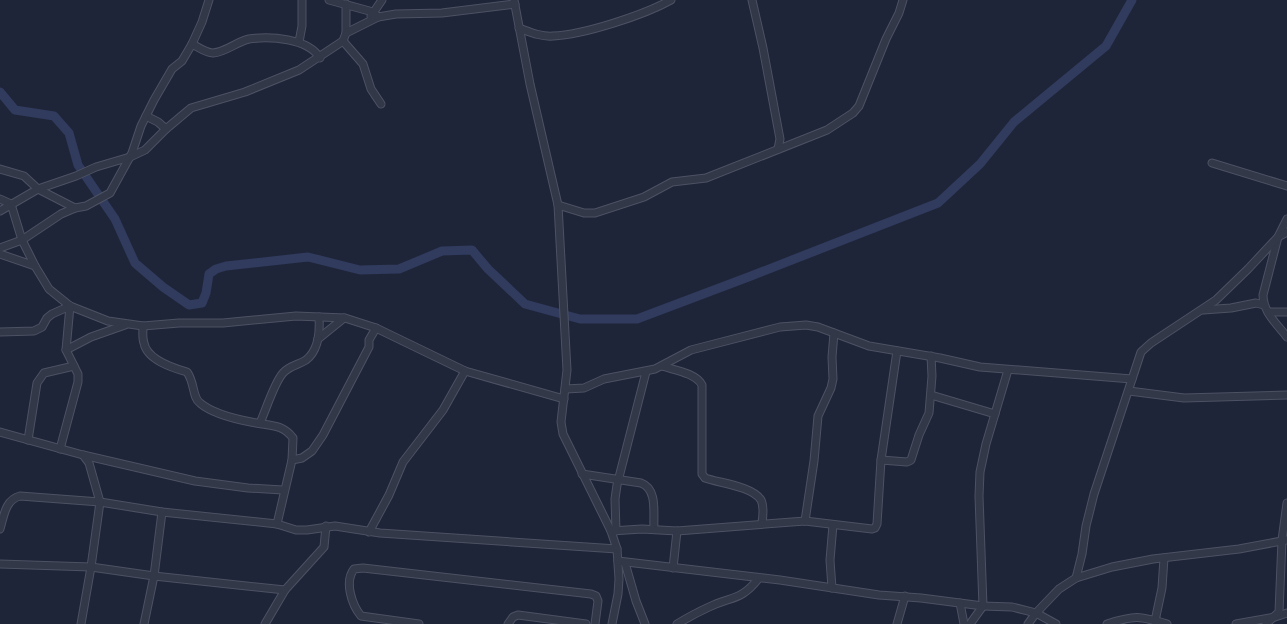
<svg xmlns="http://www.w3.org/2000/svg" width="1287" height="624" font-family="Overpass,sans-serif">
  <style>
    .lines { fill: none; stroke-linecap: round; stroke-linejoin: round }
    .river { stroke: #303b5e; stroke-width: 9 }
    .minor-casing { stroke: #4d5263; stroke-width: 9 }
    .minor { stroke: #323848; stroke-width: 7 }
  </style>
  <rect width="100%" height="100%" fill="#1f2538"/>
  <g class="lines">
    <polyline class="river" points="0,92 15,110 54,116 69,133 78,165 115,219 135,263 163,287 189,305 202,303 206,293 209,274 216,269 226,266 308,257 360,270 399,269 442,251 472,250 488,269 525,304 580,319 637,319 751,276 938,203 980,164 1014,122 1106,46 1132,0"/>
    <defs>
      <g id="minor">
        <polyline points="329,0 373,12 378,17"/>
        <polyline points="514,0 530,84 558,205 567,370 561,422 563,434 611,531 617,549 619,579 618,594 612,624"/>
        <polyline points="752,0 763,48 780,139 778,149"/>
        <polyline points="346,4 346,33"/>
        <polyline points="371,16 382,0"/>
        <path d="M519,28C530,32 541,37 553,36C583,35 644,15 671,0"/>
        <polyline points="343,41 363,64 371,89 381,104"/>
        <polyline points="299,42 302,26 302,0"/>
        <path d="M192,44C198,47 206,53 213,53C226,52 236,42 249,39C270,36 308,38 320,58"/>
        <polyline points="146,116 158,122 166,129"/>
        <polyline points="1212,163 1287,186"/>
        <polyline points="0,169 24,176 38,189 75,208 86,206 110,193 132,153 141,126 154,100 172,69 182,61 192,44 202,22 209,0"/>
        <polyline points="0,199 11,204 22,240 35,266"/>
        <polyline points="558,205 584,213 595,213 644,197 672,182 706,178 827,130 853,113 859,106 886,39 899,13 903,0"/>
        <polyline points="0,211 38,189 76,176 96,167 130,157 145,150 166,129 191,108 245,92 299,70 343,41 346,33 378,17 396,14 442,13 515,4"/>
        <path d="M1287,219L1278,237L1263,295C1263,312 1277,324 1287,337"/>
        <polyline points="0,248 22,240 61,214 75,208"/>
        <polyline points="0,254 35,266 49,289 70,306 108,321 143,326 179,323 223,323 296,316 345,318 376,328 465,371 564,399"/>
        <polyline points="1203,310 1231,308 1256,303 1264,305"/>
        <polyline points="1268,312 1287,312"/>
        <path d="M143,326C143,332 142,338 144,343C147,360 173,368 187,372C195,383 192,397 200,403C213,414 235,419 251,422C268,426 282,423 293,438L292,460"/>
        <polyline points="0,332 34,331 42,327 47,318 52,314 70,306"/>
        <polyline points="318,339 344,318"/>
        <polyline points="66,350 91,337 125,325"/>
        <path d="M662,366C674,370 696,373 702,385V474L705,478C719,483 752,486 761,500C764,506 763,516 762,523"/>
        <polyline points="566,389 584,388 604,379 655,369 691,350 780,327 806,325 818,327 869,346 940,358 980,367 1132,379"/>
        <polyline points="1129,391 1184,398 1287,395"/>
        <polyline points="931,395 995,414"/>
        <path d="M260,423C266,410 274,383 283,373C289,366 298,365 306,360C319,350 320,332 319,317"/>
        <polyline points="0,432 83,455 195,481 248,488 283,490"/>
        <polyline points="28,440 37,383 44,373 74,366"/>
        <polyline points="60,449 78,382 78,374 66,350 70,306"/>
        <polyline points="881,460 907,462 911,460 919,435 929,413 932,376 931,356"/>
        <path d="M582,474L641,483C658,489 653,514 654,529"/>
        <polyline points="805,521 814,461 818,416 831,388 833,379 832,357 834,333"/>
        <polyline points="277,524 292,460 302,458 312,451 323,435 369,347 369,340 376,328"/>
        <path d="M0,529C4,516 5,500 20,496L100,502L162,512L277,524L296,530H307L335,526L380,533L617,549"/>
        <polyline points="611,531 642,529 677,531 805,521 872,529 875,528 877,524 881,460 897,351"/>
        <polyline points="616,531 615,499 617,485 646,372"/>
        <polyline points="369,532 389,495 403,462 443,410 465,371"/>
        <polyline points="618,561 780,580 879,595 921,598 983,606 1012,607 1036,613 1056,624"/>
        <polyline points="625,563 636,601 645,624"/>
        <polyline points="0,564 91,567 154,576 285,590 324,547 326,526"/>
        <polyline points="673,568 677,531"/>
        <polyline points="1076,578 1082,554 1086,526 1094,494 1141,352 1151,343 1216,300 1248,269 1278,237 1287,232"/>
        <polyline points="832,588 830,560 833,525"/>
        <polyline points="960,603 964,624"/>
        <polyline points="1155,621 1162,588 1164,558"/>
        <polyline points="81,624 91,567 100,502 89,463 83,455"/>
        <polyline points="144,624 154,576 162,512"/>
        <polyline points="265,624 285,590"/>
        <path d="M419,624L361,616C352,605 344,582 354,569L363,568L591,594L596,596L598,601L595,624"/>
        <polyline points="508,624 513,617 518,615 586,624"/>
        <path d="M677,624C687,618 698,612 709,607C732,596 741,601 759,578"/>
        <polyline points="897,624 905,596"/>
        <polyline points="970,624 983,606 979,496 980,472 986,444 1008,370"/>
        <polyline points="1028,624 1036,613 1059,589 1076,578 1112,567 1153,559 1239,549 1287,540"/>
        <path d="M1107,624C1136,615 1139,616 1167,624"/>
        <polyline points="1236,624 1275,617 1287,613"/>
        <polyline points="1266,624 1279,612 1282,540 1287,503"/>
      </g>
    </defs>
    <use href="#minor" class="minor-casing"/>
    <use href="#minor" class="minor"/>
  </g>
</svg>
